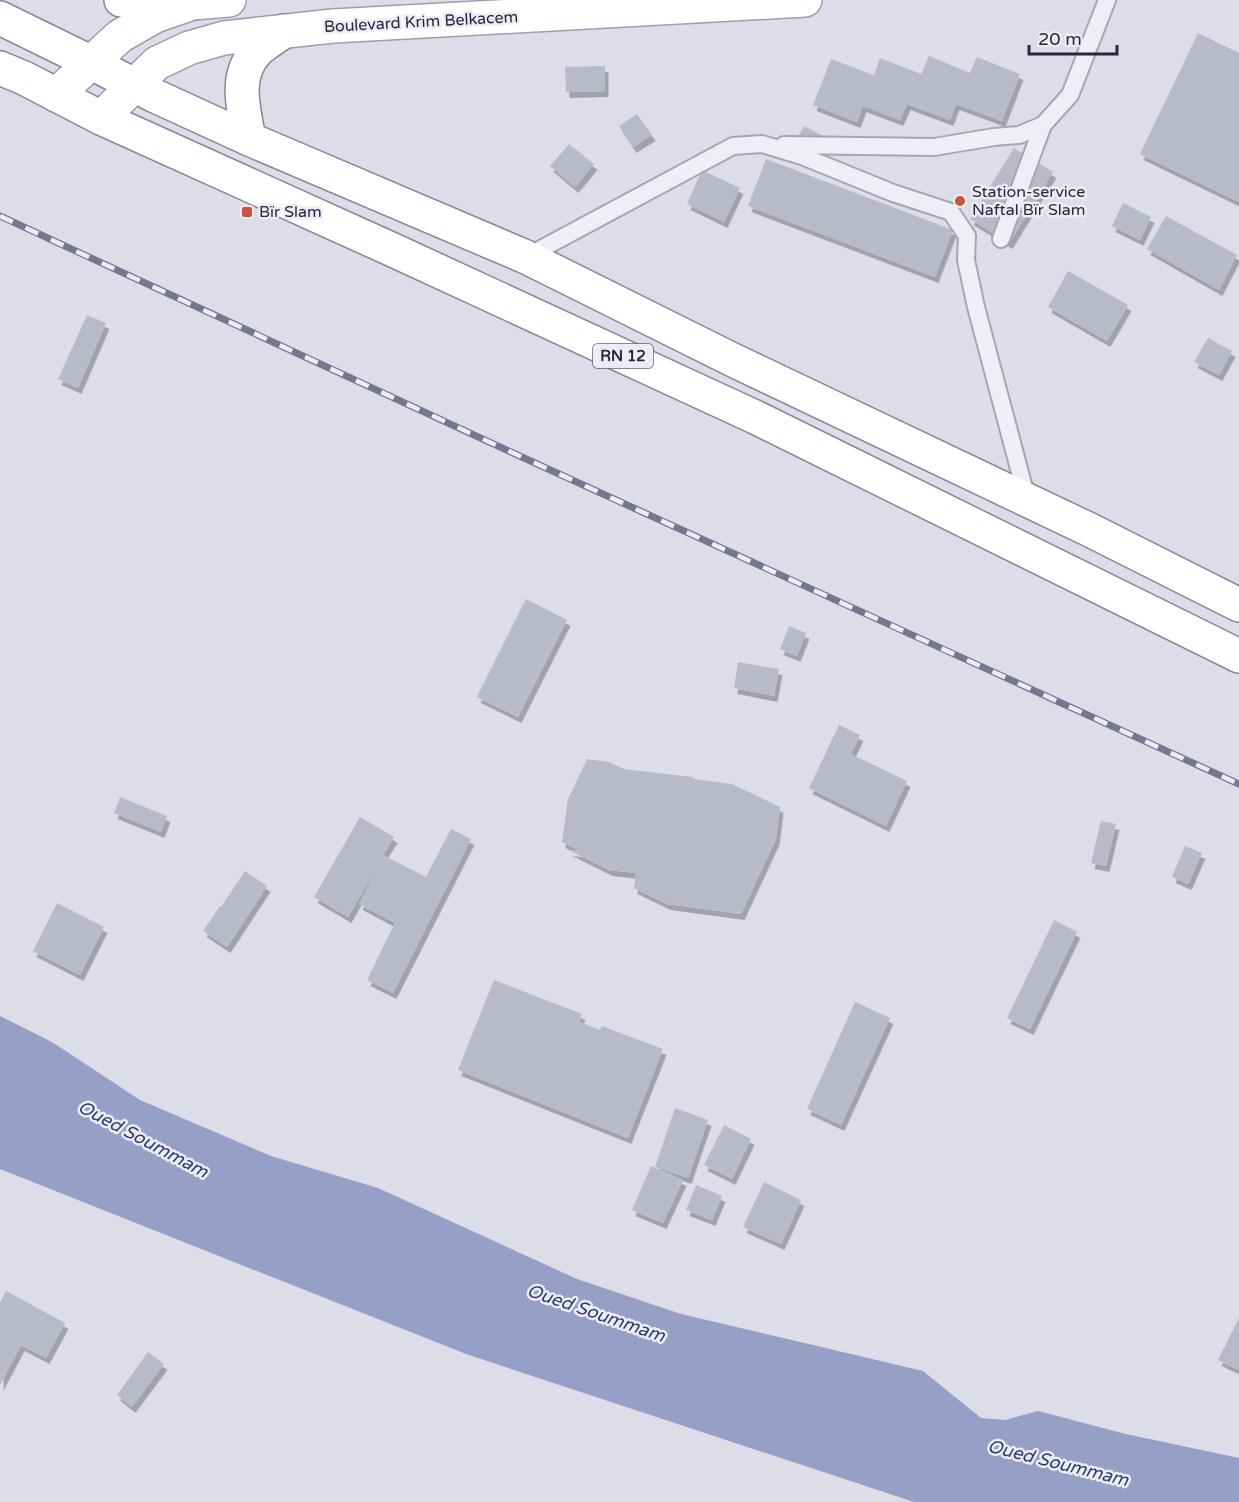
<svg xmlns="http://www.w3.org/2000/svg" width="1239" height="1502" font-family="'Varela Round',sans-serif">
  <style>
    .water { fill: #969fc6 }
    .building { fill: #b9bac8; filter: url(#shadow) }
    .lines { fill: none; stroke-linecap: round; stroke-linejoin: round }
    .service-casing { stroke: #a5a6b3; stroke-width: 20 }
    .primary-casing { stroke: #9b9db1; stroke-width: 36 }
    .trunk-casing { stroke: #83869c; stroke-width: 36 }
    .service { stroke: #eeeef4; stroke-width: 16 }
    .primary { stroke: #fff; stroke-width: 33 }
    .trunk { stroke: #fff; stroke-width: 33 }
    .rail-casing { stroke: #75778f; stroke-width: 7 }
    .rail { stroke: #ebecf4; stroke-width: 4.5; stroke-dasharray: 14; stroke-linecap: butt }
    .poi-dot { fill: #cc543f; stroke: #ebecf4; stroke-width: 2 }
    .labels { text-anchor: middle; dominant-baseline: central; stroke-width: 5; stroke-linejoin: round; paint-order: stroke }
    .shield { fill: #ebecf4; stroke: #616273; stroke-width: 1.5 }
    .shield-label { font-size: 15px; font-weight: bold; fill: #26273c }
    .street-label { font-size: 16px; fill: #26273c; stroke: #ebecf4 }
    .poi-label { font-size: 16px; fill: #26273c; stroke: #ebecf4; text-anchor: start }
    .water-label { font-size: 18px; font-style: italic; fill: #303a6f; stroke: #ebecf4 }
  </style>
  <defs>
    <filter id="shadow"><feDropShadow dx="3.5" dy="6" stdDeviation="0" flood-color="#0004"/></filter>
  </defs>
  <rect width="100%" height="100%" fill="#dcdde6"/>
  <polygon class="water" points="0,1016 52,1042 140,1100 271,1156 378,1188 577,1279 681,1314 923,1371 981,1418 1005,1420 1038,1411 1126,1434 1239,1458 1239,1502 914,1502 466,1354 0,1169"/>
  <g class="building">
    <polygon points="1198,33 1239,53 1239,202 1140,154"/>
    <polygon points="929,56 970,73 977,57 1020,74 1002,121 956,104 950,120 907,104 900,120 863,106 857,122 813,105 831,59 874,75 880,58 921,74"/>
    <polygon points="605,66 605,91 566,92 565,67"/>
    <polygon points="637,114 652,135 633,147 619,126"/>
    <polygon points="804,126 829,139 820,155 795,142"/>
    <polygon points="569,144 594,164 575,187 550,166"/>
    <polygon points="1014,148 1053,172 1009,243 970,219"/>
    <polygon points="766,159 953,230 935,277 748,206"/>
    <polygon points="702,170 740,188 724,222 687,204"/>
    <polygon points="1123,203 1151,217 1140,240 1112,226"/>
    <polygon points="1166,216 1237,255 1219,290 1147,249"/>
    <polygon points="1068,271 1128,305 1107,341 1048,307"/>
    <polygon points="87,315 106,323 78,388 58,379"/>
    <polygon points="1208,338 1232,351 1219,375 1194,362"/>
    <polygon points="526,599 567,620 518,717 477,697"/>
    <polygon points="789,626 806,633 797,656 780,649"/>
    <polygon points="738,662 779,669 774,696 734,688"/>
    <polygon points="839,725 860,735 851,754 907,781 886,826 809,788"/>
    <polygon points="587,759 609,762 624,769 692,777 695,779 732,784 780,807 776,839 741,914 667,904 634,888 636,873 609,870 569,850 580,851 562,842 568,799"/>
    <polygon points="120,797 167,816 161,832 114,813"/>
    <polygon points="360,817 394,837 383,855 426,877 451,829 471,839 393,993 367,980 395,923 359,904 381,860 348,917 314,897"/>
    <polygon points="1101,821 1116,824 1106,866 1091,863"/>
    <polygon points="1185,846 1202,853 1188,884 1172,877"/>
    <polygon points="245,871 267,886 227,947 203,931 220,906 221,907"/>
    <polygon points="57,903 104,927 80,975 33,951"/>
    <polygon points="1054,920 1077,932 1030,1029 1007,1018"/>
    <polygon points="494,980 582,1014 579,1022 600,1030 602,1026 663,1049 628,1138 458,1070"/>
    <polygon points="855,1002 890,1018 841,1125 807,1109"/>
    <polygon points="675,1108 708,1120 688,1178 655,1167"/>
    <polygon points="724,1125 751,1139 732,1179 704,1165"/>
    <polygon points="651,1166 683,1180 663,1223 632,1210"/>
    <polygon points="764,1182 801,1200 781,1244 743,1227"/>
    <polygon points="696,1185 722,1196 712,1220 686,1210"/>
    <polygon points="6,1291 65,1323 46,1358 21,1345 0,1385 0,1303"/>
    <polygon points="1239,1318 1239,1370 1218,1360"/>
    <polygon points="148,1352 164,1364 132,1407 117,1395"/>
  </g>
  <g class="lines">
    <defs>
      <g id="service">
        <polyline points="784,145 934,147 994,137 1019,135 1043,125 1070,95 1107,0"/>
        <polyline points="1001,239 1043,125"/>
        <polyline points="526,257 733,146 762,144 802,156 893,193 951,212 967,236 966,260 976,307 1027,499"/>
      </g>
      <g id="primary">
        <polyline points="56,95 120,36 155,16 193,3 229,0"/>
        <polyline points="101,118 157,63 189,48 224,38 333,26 805,0"/>
      </g>
      <g id="trunk">
        <polyline points="121,0 193,3"/>
        <polyline points="0,18 90,62 153,95 249,139 526,257 735,361 1088,529 1239,605"/>
        <polyline points="0,68 24,78 101,118 393,250 755,417 1239,656"/>
        <path d="M249,139C244,110 233,76 257,51C264,44 275,38 284,31"/>
      </g>
    </defs>
    <use href="#service" class="service-casing"/>
    <use href="#primary" class="primary-casing"/>
    <use href="#trunk" class="trunk-casing"/>
    <use href="#service" class="service"/>
    <use href="#primary" class="primary"/>
    <use href="#trunk" class="trunk"/>
    <defs>
      <polyline id="rail" points="0,216 524,458 1239,784"/>
    </defs>
    <use href="#rail" class="rail-casing"/>
    <use href="#rail" class="rail"/>
  </g>
  <g class="poi-dot">
    <circle cx="960" cy="201" r="6"/>
    <rect x="241" y="206" width="12" height="12" rx="3"/>
  </g>
  <g class="labels">
    <rect class="shield" x="593" y="344" width="60" height="24" rx="4.5"/>
    <g class="shield-label">
      <text x="623" y="356">RN 12</text>
    </g>
    <g class="street-label">
      <text transform="translate(421 22) rotate(-3)">Boulevard Krim Belkacem</text>
    </g>
    <g class="poi-label">
      <text x="972" y="192">Station-service<tspan x="972" dy="18">Naftal Bïr Slam</tspan></text>
      <text x="259" y="212">Bïr Slam</text>
    </g>
    <g class="water-label">
      <text transform="translate(143 1139) rotate(28)">Oued Soummam</text>
      <text transform="translate(596 1313) rotate(19)">Oued Soummam</text>
      <text transform="translate(1058 1463) rotate(14)">Oued Soummam</text>
    </g>
  </g>
  <path d="M1029 45v9h88v-9" fill="none" stroke="#26273c" stroke-width="3"/>
  <text x="1038" y="45" font-size="18" fill="#26273c" stroke="#ebecf4" stroke-width="4.5" paint-order="stroke">20 m</text>
</svg>
